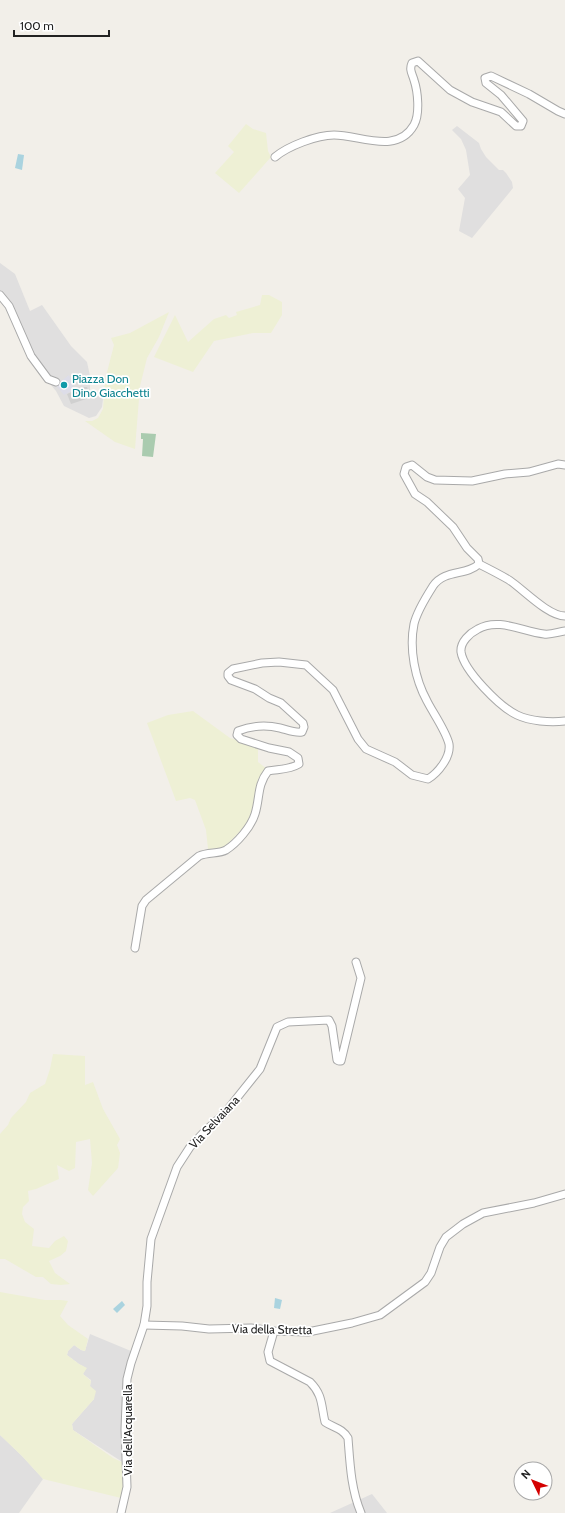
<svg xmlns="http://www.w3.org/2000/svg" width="565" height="1513" font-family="Cabin,sans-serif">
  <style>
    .residential { fill: #e0dfdf }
    .religious { fill: #d0d0d0 }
    .farmland { fill: #eef0d5 }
    .cemetery { fill: #aacbaf }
    .plaza { fill: #dddde8 }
    .water { fill: #aad3df }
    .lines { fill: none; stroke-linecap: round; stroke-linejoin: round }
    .street-casing { stroke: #a9a9a9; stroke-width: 9 }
    .street { stroke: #fff; stroke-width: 7 }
    .culture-dot { fill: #0f9aa8; stroke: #fff; stroke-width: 1.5 }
    .labels { text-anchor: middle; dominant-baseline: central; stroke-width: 3.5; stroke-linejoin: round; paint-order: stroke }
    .culture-label { font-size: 12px; fill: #0d838f; stroke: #fff; text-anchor: start }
    .street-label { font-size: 12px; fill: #222; stroke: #fff }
  </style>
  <rect width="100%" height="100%" fill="#f2efe9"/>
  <g class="residential">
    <polygon points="457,126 479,143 481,149 486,157 499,170 503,170 506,173 512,182 513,188 509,193 472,238 459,231 465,198 458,189 470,175 466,150 461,139 452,130"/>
    <polygon points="0,263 15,274 30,311 42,305 71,346 87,362 90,376 90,391 103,399 102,407 96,416 89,418 64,406 56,391 27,356 17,335 9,312 0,299"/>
    <polygon points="90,1334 131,1351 125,1373 121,1418 124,1463 73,1430 72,1424 94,1399 90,1386 91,1380 83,1374 86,1368 79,1364 67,1355 68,1351 74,1345 81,1350 85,1351"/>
    <polygon points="0,1435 22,1456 43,1479 19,1513 0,1513"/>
    <polygon points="372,1494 387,1513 330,1513"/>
  </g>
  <polygon class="religious" points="83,387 87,387 88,390 84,392 86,399 71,404 67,394"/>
  <g class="farmland">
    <polygon points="246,124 253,129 266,133 268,151 271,157 239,193 215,173 234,152 228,146"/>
    <polygon points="262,295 269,295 282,302 282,315 271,333 253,333 214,341 193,372 154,357 175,315 188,342 214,319 226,315 229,318 237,315 236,312 260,305"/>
    <polygon points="169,312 159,337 147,358 140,386 135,449 115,442 85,421 92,421 98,418 103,409 105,380 114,345 111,338 130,333"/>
    <polygon points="193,711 230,738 258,747 258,762 267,769 258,779 252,812 245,826 224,848 208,849 206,830 195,800 190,798 176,801 147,723 168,715"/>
    <polygon points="53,1054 85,1056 85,1085 93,1082 103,1109 120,1139 117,1145 120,1153 118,1168 93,1196 88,1190 92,1163 90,1139 76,1142 75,1168 69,1171 57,1165 59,1179 36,1189 28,1191 29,1201 23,1207 22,1214 25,1222 34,1229 32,1246 49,1248 55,1241 64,1236 68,1241 66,1251 60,1256 49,1261 55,1273 70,1284 61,1285 51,1284 43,1277 36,1277 5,1259 0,1259 0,1134 8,1125 11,1118 26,1102 30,1093 45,1084 50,1069"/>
    <polygon points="0,1292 45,1300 61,1300 68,1301 60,1316 68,1325 88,1339 85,1351 81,1350 74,1345 68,1351 67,1355 79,1364 87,1368 83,1374 91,1381 90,1386 96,1391 94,1399 72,1424 73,1430 113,1458 124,1463 124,1485 121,1498 43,1479 22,1456 0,1435"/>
  </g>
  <polygon class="cemetery" points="141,433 156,434 153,457 142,456 143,439 141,439"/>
  <polygon class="plaza" points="69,375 74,390 64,395 55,384 57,380 60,382"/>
  <g class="water">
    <polygon points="18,154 24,155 22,170 15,168"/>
    <polygon points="275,1298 282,1300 280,1309 274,1308"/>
    <polygon points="122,1301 125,1305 117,1313 113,1309"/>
  </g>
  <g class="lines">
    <defs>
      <g id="street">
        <path d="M275,157C288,146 317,135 334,135C360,135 397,155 414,125C420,114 418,92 414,80C412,73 409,70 412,63L418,61L450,90L472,102L501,112L516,126H521L523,121L501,95L486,83L485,78L491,76L529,94L558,111L565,114"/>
        <polyline points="0,295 9,306 31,356 48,379 56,382"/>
        <polyline points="479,564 478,559 467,548 453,527 427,502 415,494 404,474 406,467 412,465 427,477 435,480 472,481 505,474 529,472 558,464 565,465"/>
        <path d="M479,564C489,569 499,574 509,580C524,590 548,616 565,616"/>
        <path d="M565,631C558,632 551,635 544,634C523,632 499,617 478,629C470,633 460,642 461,652C464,671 500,707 517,715C530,721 550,723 565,721"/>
        <path d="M135,948L142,906L146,900L199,856C208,852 219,854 226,850C237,843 251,827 255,814C260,798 257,785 268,771C279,769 289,770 299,764L298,758L289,752L269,748L241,739L237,735L238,731C251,726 267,725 280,728C288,730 294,733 302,732L304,727L303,723L281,703L269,698L255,689L231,680L228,676V673L233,669L262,663L279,662L306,665L333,690L358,739L366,749L395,762L412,775L428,779C438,773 451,757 449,744C446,731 433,713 427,701C415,679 409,649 414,624C417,611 426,597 433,586C445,569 466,576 479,564"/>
        <polyline points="144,1325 182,1326 209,1329 251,1328 274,1331 308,1332 352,1323 380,1315 425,1282 431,1273 440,1247 446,1237 463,1224 483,1213 534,1203 565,1194"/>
        <path d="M274,1331L268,1352L270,1361L310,1382C323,1395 321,1405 325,1422C334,1428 342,1428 348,1438C350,1464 351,1489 361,1513"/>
        <polyline points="121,1513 127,1487 125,1429 127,1379 131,1363 144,1325 147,1306 147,1282 151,1239 177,1167 190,1147 205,1131 224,1114 260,1069 277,1027 288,1022 329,1020 332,1026 337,1060 339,1061 341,1061 361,978 356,962"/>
      </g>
    </defs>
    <use href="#street" class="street-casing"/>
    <use href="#street" class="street"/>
  </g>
  <circle class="culture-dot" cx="64" cy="385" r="4"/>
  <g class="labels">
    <g class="culture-label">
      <text x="72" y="378">Piazza Don<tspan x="72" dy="14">Dino Giacchetti</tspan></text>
    </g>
    <g class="street-label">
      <text transform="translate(214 1122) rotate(-47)">Via Selvaiana</text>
      <text transform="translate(272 1329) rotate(1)">Via della Stretta</text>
      <text transform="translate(127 1430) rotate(-90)">Via dell'Acquarella</text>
    </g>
  </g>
  <g transform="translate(533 1481) rotate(313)"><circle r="19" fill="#ffffff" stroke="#a7a7a7"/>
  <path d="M0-3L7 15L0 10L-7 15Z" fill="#d40000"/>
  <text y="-6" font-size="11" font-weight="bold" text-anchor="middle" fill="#222222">N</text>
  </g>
  <path d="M14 30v6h95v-6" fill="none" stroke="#222222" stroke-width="2"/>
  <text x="20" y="30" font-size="12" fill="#222222" stroke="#ffffff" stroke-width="3" paint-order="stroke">100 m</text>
</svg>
